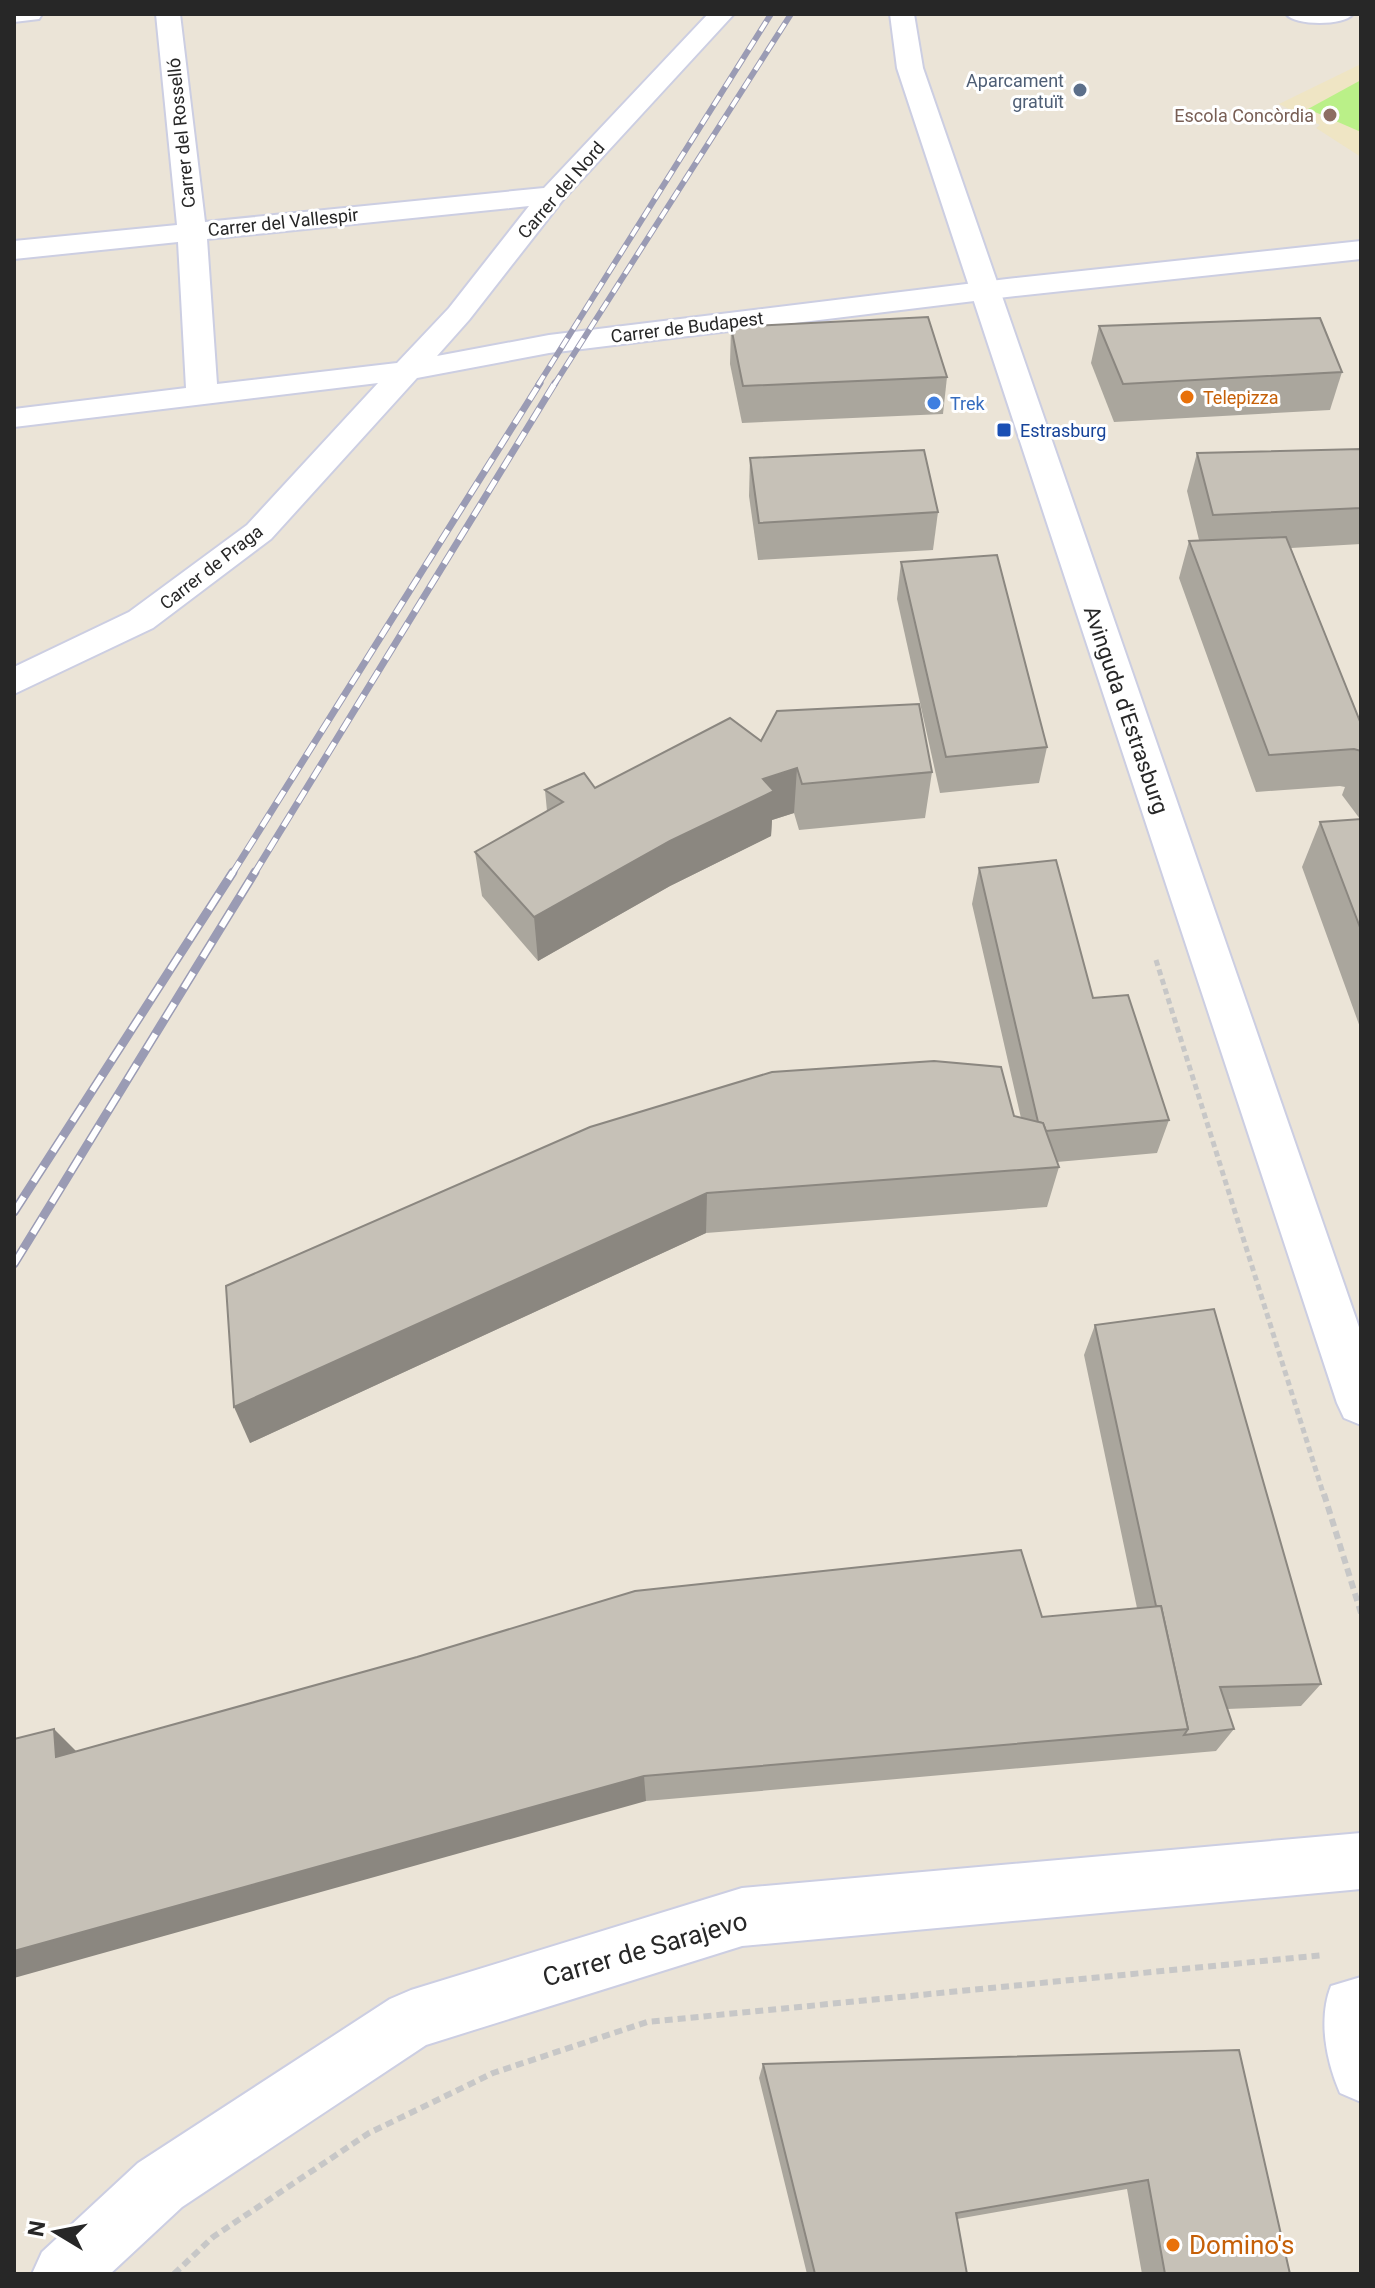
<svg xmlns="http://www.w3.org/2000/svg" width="1375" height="2288" font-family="Roboto,sans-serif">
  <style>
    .education { fill: #efe5c4 }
    .pitch { fill: #baf088 }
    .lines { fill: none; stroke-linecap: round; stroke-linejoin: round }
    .street-casing { stroke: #cccee2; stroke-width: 4 }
    .secondary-casing { stroke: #cccee2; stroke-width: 4 }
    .path-far1 { stroke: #c7c7c7; stroke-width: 5; stroke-dasharray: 6 4; stroke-linecap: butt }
    .path { stroke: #c7c7c7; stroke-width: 6; stroke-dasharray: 8 5; stroke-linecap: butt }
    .street { fill: #fff; fill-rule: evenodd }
    .secondary { fill: #fff; fill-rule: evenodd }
    .rail-far2-casing { stroke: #9a9bb4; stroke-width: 6 }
    .rail-far1-casing { stroke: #9a9bb4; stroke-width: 7 }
    .rail-casing { stroke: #9a9bb4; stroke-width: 9 }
    .rail-far2 { stroke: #fff; stroke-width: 4; stroke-dasharray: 11; stroke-linecap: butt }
    .rail-far1 { stroke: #fff; stroke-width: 5; stroke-dasharray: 14; stroke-linecap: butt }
    .rail { stroke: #fff; stroke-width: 6; stroke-dasharray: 18; stroke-linecap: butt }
    .wall { fill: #aaa69d }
    .shaded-wall { fill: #8b8780 }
    .building { fill: #c6c1b7; stroke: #8b8780; stroke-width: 2 }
    .service-dot { fill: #5c6f8a; stroke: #fff; stroke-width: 3 }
    .education-dot { fill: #8d6e63; stroke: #fff; stroke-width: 3 }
    .food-dot { fill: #e8710a; stroke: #fff; stroke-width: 3 }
    .shop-dot { fill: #3f7fe0; stroke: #fff; stroke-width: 3 }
    .transit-dot { fill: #1a4fb4; stroke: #fff; stroke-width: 3 }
    .labels { text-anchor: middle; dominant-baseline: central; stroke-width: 6; stroke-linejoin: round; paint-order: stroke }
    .far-service-label { font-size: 18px; fill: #4e5e75; stroke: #fff; text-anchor: end }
    .far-education-label { font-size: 18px; fill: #785e54; stroke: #fff; text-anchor: end }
    .far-street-label { font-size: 18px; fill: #272727; stroke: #fff }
    .far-food-label { font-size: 18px; fill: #c56008; stroke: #fff; text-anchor: start }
    .far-shop-label { font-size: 18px; fill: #366cbe; stroke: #fff; text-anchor: start }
    .far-transit-label { font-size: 18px; fill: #164399; stroke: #fff; text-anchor: start }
    .street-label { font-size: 22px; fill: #272727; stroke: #fff }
    .near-street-label { font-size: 26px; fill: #272727; stroke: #fff }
    .near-food-label { font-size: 26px; fill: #c56008; stroke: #fff; text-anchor: start }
  </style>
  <rect width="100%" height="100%" fill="#ebe4d7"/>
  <polygon class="education" points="1361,64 1361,157 1316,128 1320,125 1279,104"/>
  <polygon class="pitch" points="1361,80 1361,132 1308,109"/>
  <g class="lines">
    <defs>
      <g id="street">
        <polygon points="14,14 42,14 39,19 14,22"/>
        <path d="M156,14H180L205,222L544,188L708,14H734L562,201L469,320L437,356L549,335L1007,279L1361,241V259L1007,297L549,353L417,378L271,539L153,628L14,694V667L129,612L247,525L378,383L14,427V409L186,388L178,242L14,259V241L177,225ZM529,206L449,308L397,363L217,384L207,239Z"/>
        <path d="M1286,14H1353C1344,26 1295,26 1286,14Z"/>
        <polygon points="1361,1833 1361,1889 742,1946 426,2045 182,2207 110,2274 32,2274 42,2252 138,2163 390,1999 411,1990 742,1888"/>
        <path d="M1361,1977V2102L1340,2093C1326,2061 1318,2019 1331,1986Z"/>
      </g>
      <polygon id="secondary" points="890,14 914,14 923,68 1361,1333 1361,1425 1344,1418 1337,1403 897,68"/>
    </defs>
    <use href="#street" class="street-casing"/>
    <use href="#secondary" class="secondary-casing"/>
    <polyline class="path-far1" points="1156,960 1324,1496"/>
    <g class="path">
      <polyline points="1324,1494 1361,1613"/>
      <polyline points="174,2274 213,2237 369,2133 493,2073 647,2022 1324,1955"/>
    </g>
    <use href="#street" class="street"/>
    <use href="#secondary" class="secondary"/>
    <defs>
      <g id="rail-far2">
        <polyline points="538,385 771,14"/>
        <polyline points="554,385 791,14"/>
      </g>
      <g id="rail-far1">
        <polyline points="232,874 540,383"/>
        <polyline points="254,874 555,383"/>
      </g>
      <g id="rail">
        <polyline points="14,1212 233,872"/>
        <polyline points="14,1264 255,872"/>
      </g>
    </defs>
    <use href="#rail-far2" class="rail-far2-casing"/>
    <use href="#rail-far1" class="rail-far1-casing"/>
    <use href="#rail" class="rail-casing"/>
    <use href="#rail-far2" class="rail-far2"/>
    <use href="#rail-far1" class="rail-far1"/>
    <use href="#rail" class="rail"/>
  </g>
  <g class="wall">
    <polygon points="1099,326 1342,372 1330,410 1114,422 1091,363"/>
    <polygon points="731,327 947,377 943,414 742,423 730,364"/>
    <polygon points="1361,449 1361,544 1291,548 1361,724 1361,1030 1302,867 1320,822 1360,819 1342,795 1345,787 1340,786 1256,792 1179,578 1189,541 1199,540 1187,491 1197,453"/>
    <polygon points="750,458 938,512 933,550 758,560 749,496"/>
    <polygon points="901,562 1047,747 1039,783 940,793 897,599"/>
    <polygon points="761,741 932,772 925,818 799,830 794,813 772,820 771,836 670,886 538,961 482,896 475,852 547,811 545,790 595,788"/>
    <polygon points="979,868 1093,998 1169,1120 1157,1153 1057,1162 1059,1167 1047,1207 706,1233 250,1443 226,1286 1014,1116 1021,1118 972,904"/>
    <polygon points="1095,1325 1321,1684 1301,1706 1227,1709 1234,1729 1216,1751 646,1801 76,1752 1042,1617 1137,1608 1084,1355"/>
    <polygon points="1239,2050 1290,2274 1142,2274 1127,2189 957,2219 967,2274 807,2274 759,2078 763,2064"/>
  </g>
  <g class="shaded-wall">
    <polygon points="797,768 794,813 772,820 771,836 670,886 538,961 534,917 763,779"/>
    <polygon points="707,1193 706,1233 250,1443 234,1407"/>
    <polygon points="54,1729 80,1755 56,1757"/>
    <polygon points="644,1776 646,1801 14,1978 14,1951"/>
  </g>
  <g class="building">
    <polygon points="928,317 947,377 743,386 731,327"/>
    <polygon points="1320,318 1342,372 1123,384 1099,326"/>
    <polygon points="1361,449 1361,508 1213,515 1197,453"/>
    <polygon points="924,450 938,512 759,523 750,458"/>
    <polygon points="1286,537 1361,724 1361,751 1354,749 1269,755 1189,541"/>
    <polygon points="997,555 1047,747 946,757 901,562"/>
    <polygon points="919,704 932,772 802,784 797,768 763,779 774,791 670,841 534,917 475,852 563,802 545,790 584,773 595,788 730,718 761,741 777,711"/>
    <polygon points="1361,819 1361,930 1320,822"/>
    <polygon points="1056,860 1093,998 1128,995 1169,1120 1046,1131 1043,1123 1038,1122 979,868"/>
    <polygon points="934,1061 1001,1067 1014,1116 1043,1123 1059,1167 707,1193 234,1407 226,1286 590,1127 772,1072"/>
    <polygon points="1214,1309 1321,1684 1220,1687 1234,1729 1184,1735 1188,1729 1161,1606 1156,1606 1095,1325"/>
    <polygon points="1021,1550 1042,1617 1161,1606 1188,1729 644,1776 14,1951 14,1739 54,1729 56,1757 417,1657 635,1591"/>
    <polygon points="1239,2050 1290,2274 1165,2274 1148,2180 956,2213 967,2274 815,2274 763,2064"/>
  </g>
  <circle class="service-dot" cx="1080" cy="90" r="8"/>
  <circle class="education-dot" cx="1330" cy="115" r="8"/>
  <g class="food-dot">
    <circle cx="1187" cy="397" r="8"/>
    <circle cx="1173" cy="2245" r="8"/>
  </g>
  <circle class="shop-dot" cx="934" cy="403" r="8"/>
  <rect class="transit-dot" x="996" y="422" width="16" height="16" rx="4"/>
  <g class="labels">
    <g class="far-service-label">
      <text x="1064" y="80">Aparcament<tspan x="1064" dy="21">gratuït</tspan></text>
    </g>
    <g class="far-education-label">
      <text x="1314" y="115">Escola Concòrdia</text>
    </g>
    <g class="far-street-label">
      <text transform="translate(181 133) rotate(-96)">Carrer del Rosselló</text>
      <text transform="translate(561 190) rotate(-49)">Carrer del Nord</text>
      <text transform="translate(283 222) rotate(-6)">Carrer del Vallespir</text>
      <text transform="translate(687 327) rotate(-7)">Carrer de Budapest</text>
      <text transform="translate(211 567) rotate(-38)">Carrer de Praga</text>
    </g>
    <g class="far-food-label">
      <text x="1203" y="397">Telepizza</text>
    </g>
    <g class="far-shop-label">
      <text x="950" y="403">Trek</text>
    </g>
    <g class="far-transit-label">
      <text x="1020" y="430">Estrasburg</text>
    </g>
    <g class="street-label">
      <text transform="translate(1126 710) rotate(71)">Avinguda d'Estrasburg</text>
    </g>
    <g class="near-street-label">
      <text transform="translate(645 1949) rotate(-16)">Carrer de Sarajevo</text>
    </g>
    <g class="near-food-label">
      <text x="1189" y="2245">Domino's</text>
    </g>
  </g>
  <rect width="1375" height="2288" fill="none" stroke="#272727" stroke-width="32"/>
  <g transform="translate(56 2232) rotate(280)" stroke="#ffffff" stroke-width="6" paint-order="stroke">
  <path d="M0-6L14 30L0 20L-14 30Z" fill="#272727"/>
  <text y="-12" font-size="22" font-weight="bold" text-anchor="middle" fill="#272727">N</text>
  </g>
</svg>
